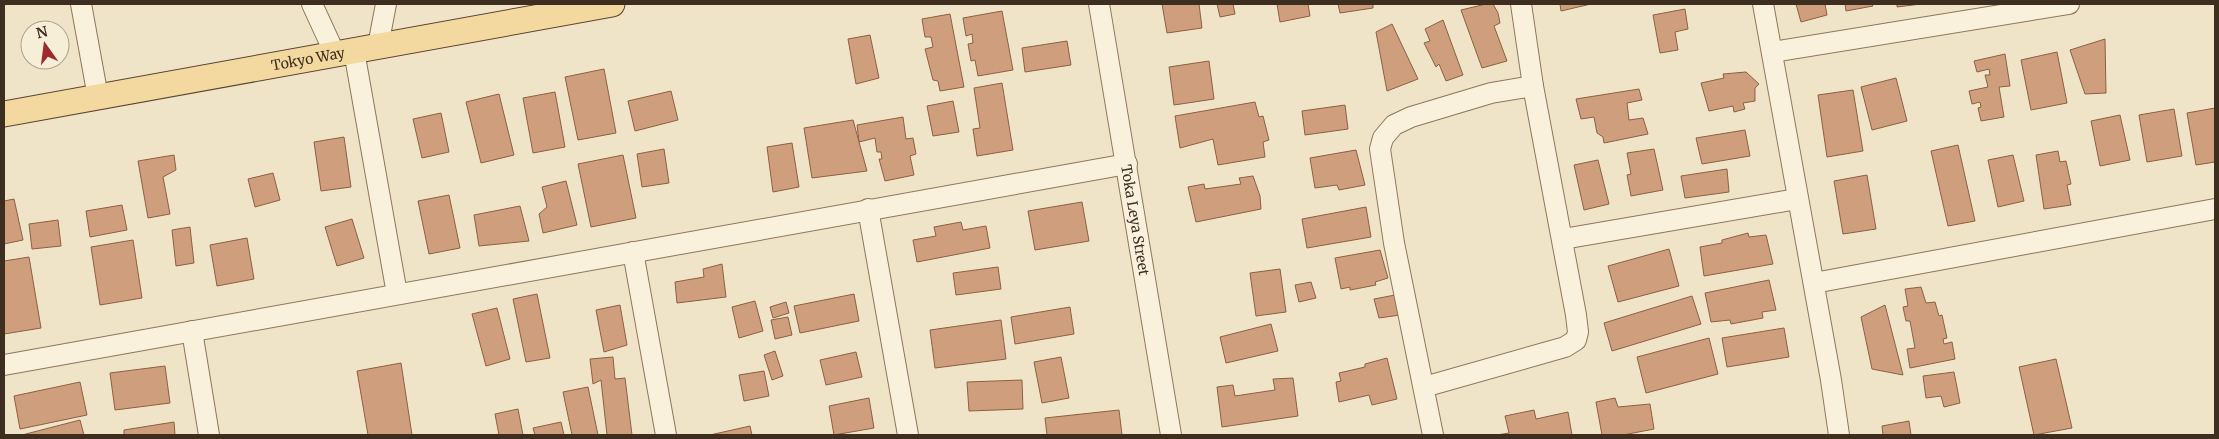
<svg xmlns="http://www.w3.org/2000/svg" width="2219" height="439" font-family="Merriweather,serif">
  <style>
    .building { fill: #cf9f7d; stroke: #8d5f41 }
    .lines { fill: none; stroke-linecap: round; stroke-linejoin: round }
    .minor-casing { stroke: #8d765c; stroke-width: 22 }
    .major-casing { stroke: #5b4430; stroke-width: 27 }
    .minor { stroke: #faf1dc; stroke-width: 20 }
    .major { stroke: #f3d9a0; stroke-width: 25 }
    .labels { text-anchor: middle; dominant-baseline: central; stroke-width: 4.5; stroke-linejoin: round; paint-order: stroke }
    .street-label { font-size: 14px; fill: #3d2e20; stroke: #f7eed8 }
  </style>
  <rect width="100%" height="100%" fill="#f0e4c8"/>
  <g class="building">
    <polygon points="1162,4 1199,4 1202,28 1167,33"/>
    <polygon points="1217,4 1233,4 1235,14 1220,17"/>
    <polygon points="1277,4 1308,4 1310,16 1280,22"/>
    <polygon points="1338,4 1373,4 1373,8 1340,13"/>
    <polygon points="1486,4 1493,4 1498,13 1500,23 1494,26 1507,61 1482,68 1461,10"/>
    <polygon points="1560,4 1591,4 1561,11"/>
    <polygon points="1796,4 1825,4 1827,15 1801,22"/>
    <polygon points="1845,4 1872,4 1873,6 1846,11"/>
    <polygon points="1897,4 1921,4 1897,7"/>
    <polygon points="1685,9 1688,29 1675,32 1678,50 1660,53 1653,15"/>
    <polygon points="1002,11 1013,70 978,76 975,60 971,61 968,44 973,43 972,34 966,36 963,18"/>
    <polygon points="950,14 964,87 940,91 938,81 933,80 925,49 933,47 931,37 925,37 922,19"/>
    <polygon points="1443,20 1463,75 1446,81 1439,64 1436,67 1424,43 1430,41 1425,29"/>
    <polygon points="1392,24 1418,79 1387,91 1376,32"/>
    <polygon points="870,35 879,78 856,84 848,39"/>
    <polygon points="2105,39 2106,93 2085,94 2070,50"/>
    <polygon points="1067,41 1071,65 1025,72 1022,48"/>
    <polygon points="2057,52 2067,103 2031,110 2021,60"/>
    <polygon points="2005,54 2010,86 1999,87 2004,117 1981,121 1978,108 1981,107 1980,102 1972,104 1969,91 1988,87 1985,75 1990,75 1989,69 1977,72 1974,61"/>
    <polygon points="1209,61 1214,99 1174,105 1169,67"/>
    <polygon points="604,69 616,133 578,140 565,77"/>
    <polygon points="1746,72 1759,84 1755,88 1755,101 1743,103 1745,109 1734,112 1733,106 1709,111 1701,83 1724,78 1723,74"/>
    <polygon points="1896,78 1907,121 1872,130 1861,87"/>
    <polygon points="1002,83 1013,150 977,156 973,129 980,128 974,88"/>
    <polygon points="1639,89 1642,100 1627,103 1629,120 1643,118 1648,134 1604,143 1603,137 1597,133 1594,117 1581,119 1576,99"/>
    <polygon points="1853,90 1863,151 1827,157 1818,95"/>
    <polygon points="671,91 678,120 635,131 628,101"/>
    <polygon points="555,92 565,147 533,153 523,98"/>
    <polygon points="499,94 514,155 481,163 466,102"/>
    <polygon points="953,101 959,132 933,136 927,106"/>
    <polygon points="1255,102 1259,117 1263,116 1269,140 1263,142 1265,157 1218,165 1213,139 1180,148 1175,116"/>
    <polygon points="1345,105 1348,129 1305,135 1302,111"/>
    <polygon points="2215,108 2215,162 2196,165 2187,113"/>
    <polygon points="2174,109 2182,156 2147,162 2139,115"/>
    <polygon points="441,113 449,152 422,158 413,119"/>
    <polygon points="2120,115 2130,160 2100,166 2091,121"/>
    <polygon points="903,117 906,139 913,138 916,154 910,156 914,175 885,181 879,159 882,159 881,152 877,152 875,138 859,142 857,125"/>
    <polygon points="853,120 867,171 812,178 804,128"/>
    <polygon points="1745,130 1750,156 1702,164 1696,138"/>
    <polygon points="344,137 351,187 321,191 314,142"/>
    <polygon points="792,143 799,187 773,192 767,147"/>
    <polygon points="1958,145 1975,221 1948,226 1931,151"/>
    <polygon points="664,149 669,183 642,187 637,154"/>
    <polygon points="1654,149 1663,190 1631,196 1627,175 1631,174 1627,153"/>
    <polygon points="1356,150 1365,185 1339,190 1337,185 1315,188 1310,158"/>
    <polygon points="2058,151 2060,162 2066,161 2071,184 2067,185 2071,205 2044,209 2036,155"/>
    <polygon points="174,155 176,170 163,177 170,214 148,218 138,161"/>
    <polygon points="623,155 636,218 591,227 578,164"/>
    <polygon points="2013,155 2024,201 1998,207 1988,160"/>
    <polygon points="1598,160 1609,204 1584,210 1574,165"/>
    <polygon points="1727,169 1729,192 1685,198 1681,176"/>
    <polygon points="273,173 280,200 255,207 248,179"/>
    <polygon points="1867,175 1876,229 1843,234 1834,181"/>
    <polygon points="1253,176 1260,196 1261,209 1196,222 1188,187 1204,184 1205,189 1241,184 1239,178"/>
    <polygon points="566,181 577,225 543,233 539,214 547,207 542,187"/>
    <polygon points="449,195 460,248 429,254 418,201"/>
    <polygon points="14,199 23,240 4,244 4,201"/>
    <polygon points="1082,202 1089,241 1035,250 1028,211"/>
    <polygon points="122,205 127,230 90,237 86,211"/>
    <polygon points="520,206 529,241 479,246 474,215"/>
    <polygon points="1366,207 1371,237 1307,248 1302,219"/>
    <polygon points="352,219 364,258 337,266 325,227"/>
    <polygon points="58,220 61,246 32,249 29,224"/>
    <polygon points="961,222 963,230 986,226 990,248 917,262 913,240 936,236 934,227"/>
    <polygon points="190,227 194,263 176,266 172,230"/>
    <polygon points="1748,233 1749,237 1766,235 1773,264 1704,276 1700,247 1722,243 1722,240"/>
    <polygon points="247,238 254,279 217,286 210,245"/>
    <polygon points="133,240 142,298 100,305 91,247"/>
    <polygon points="1669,249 1679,286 1618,302 1608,266"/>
    <polygon points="1380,250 1388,278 1375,282 1376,285 1350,290 1350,287 1341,289 1335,258"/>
    <polygon points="29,257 41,328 4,334 4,261"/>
    <polygon points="722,264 726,297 677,303 675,282 704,277 703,269"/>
    <polygon points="998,267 1001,289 956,295 953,273"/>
    <polygon points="1280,269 1286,312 1256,316 1250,273"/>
    <polygon points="1769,280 1776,310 1762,312 1763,318 1731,324 1730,320 1711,322 1705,293"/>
    <polygon points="1311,282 1316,298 1299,302 1295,285"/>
    <polygon points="1921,287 1926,303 1935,302 1939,316 1942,315 1947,338 1943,339 1944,344 1952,342 1955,359 1910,368 1907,349 1915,348 1910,321 1906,321 1903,307 1908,306 1905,289"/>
    <polygon points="537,294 550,358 526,362 513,299"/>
    <polygon points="854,294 859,321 800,333 794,306"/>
    <polygon points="1395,295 1400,315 1379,318 1374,299"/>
    <polygon points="1692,296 1701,324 1612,351 1604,323"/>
    <polygon points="755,301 763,331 739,338 732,307"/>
    <polygon points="786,302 789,313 773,318 770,307"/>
    <polygon points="620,305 627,345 604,352 596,310"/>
    <polygon points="1885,305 1903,375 1872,369 1861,317"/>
    <polygon points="1070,307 1074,334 1015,344 1011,317"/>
    <polygon points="497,308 510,359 486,366 472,314"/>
    <polygon points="788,317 792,335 775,339 771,320"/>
    <polygon points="1001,320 1006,359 935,368 930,330"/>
    <polygon points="1271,324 1278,351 1226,363 1220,337"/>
    <polygon points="1784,328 1789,357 1727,367 1722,338"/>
    <polygon points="1709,338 1718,374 1646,393 1637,357"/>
    <polygon points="775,351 783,376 772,380 764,355"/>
    <polygon points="856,352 862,377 826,385 820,360"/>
    <polygon points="613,357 615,379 625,378 632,435 607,435 601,380 593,384 590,359"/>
    <polygon points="1061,357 1069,398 1042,403 1034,362"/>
    <polygon points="1387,358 1397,399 1372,405 1369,395 1339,402 1336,382 1341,381 1339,373 1365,367 1365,364"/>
    <polygon points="2056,359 2072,428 2034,435 2019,367"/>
    <polygon points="401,363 412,435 368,435 357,371"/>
    <polygon points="165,366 170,403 115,410 110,373"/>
    <polygon points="764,371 769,396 744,401 739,375"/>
    <polygon points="1954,372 1960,403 1944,407 1941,396 1926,398 1923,376"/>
    <polygon points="1293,378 1298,416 1222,427 1217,387 1233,385 1235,396 1275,390 1273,379"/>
    <polygon points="1022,380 1023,409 969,411 967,382"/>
    <polygon points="80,382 87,415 20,429 14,396"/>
    <polygon points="588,387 598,435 572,435 563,392"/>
    <polygon points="869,398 874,428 834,435 829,406"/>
    <polygon points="1615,398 1618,407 1650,404 1654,429 1623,435 1602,435 1596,402"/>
    <polygon points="518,409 523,435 499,435 495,414"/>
    <polygon points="1119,410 1122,435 1047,435 1045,418"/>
    <polygon points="1534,410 1536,419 1568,412 1572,435 1497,435 1509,433 1505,416"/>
    <polygon points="80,420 84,435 22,435"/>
    <polygon points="1909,421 1911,435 1883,435 1882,426"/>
    <polygon points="174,422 175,435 124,435 124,430"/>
    <polygon points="561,422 564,435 535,435 533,428"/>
    <polygon points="750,426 752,435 710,435"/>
  </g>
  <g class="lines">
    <defs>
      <g id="minor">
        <polyline points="81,4 98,97"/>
        <polyline points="312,4 335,54"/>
        <path id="s1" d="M1099,4L1171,435"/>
        <polyline points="1763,4 1831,380 1839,435"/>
        <polyline points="378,46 386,4"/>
        <polyline points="354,51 397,294"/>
        <polyline points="1772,52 2069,4"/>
        <polyline points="868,209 908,435"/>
        <polyline points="1563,239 1797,199"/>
        <polyline points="633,252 666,435"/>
        <polyline points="1814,283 2215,209"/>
        <polyline points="192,331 209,435"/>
        <polyline points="4,365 1127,164"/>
        <polyline points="1424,387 1565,347 1576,340 1578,332 1576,315 1533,86 1521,4"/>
        <polyline points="1433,435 1394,243 1380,149 1383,138 1394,125 1411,117 1491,93 1533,86"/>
      </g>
      <g id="major">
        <path id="s2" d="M4,114L612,4"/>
      </g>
    </defs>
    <use href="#minor" class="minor-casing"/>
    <use href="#major" class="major-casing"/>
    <use href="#minor" class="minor"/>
    <use href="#major" class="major"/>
  </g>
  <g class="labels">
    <g class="street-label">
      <text stroke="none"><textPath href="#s2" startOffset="309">Tokyo Way</textPath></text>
      <text stroke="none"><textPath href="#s1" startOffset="219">Toka Leya Street</textPath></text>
    </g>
  </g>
  <rect width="2219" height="439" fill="none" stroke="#3d2e20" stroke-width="10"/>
  <g transform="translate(45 45) rotate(346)"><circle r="24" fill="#f7eed8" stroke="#ada18e"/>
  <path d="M0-4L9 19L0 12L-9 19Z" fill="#9e2a2b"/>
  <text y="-8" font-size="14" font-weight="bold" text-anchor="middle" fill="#3d2e20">N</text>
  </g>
</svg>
